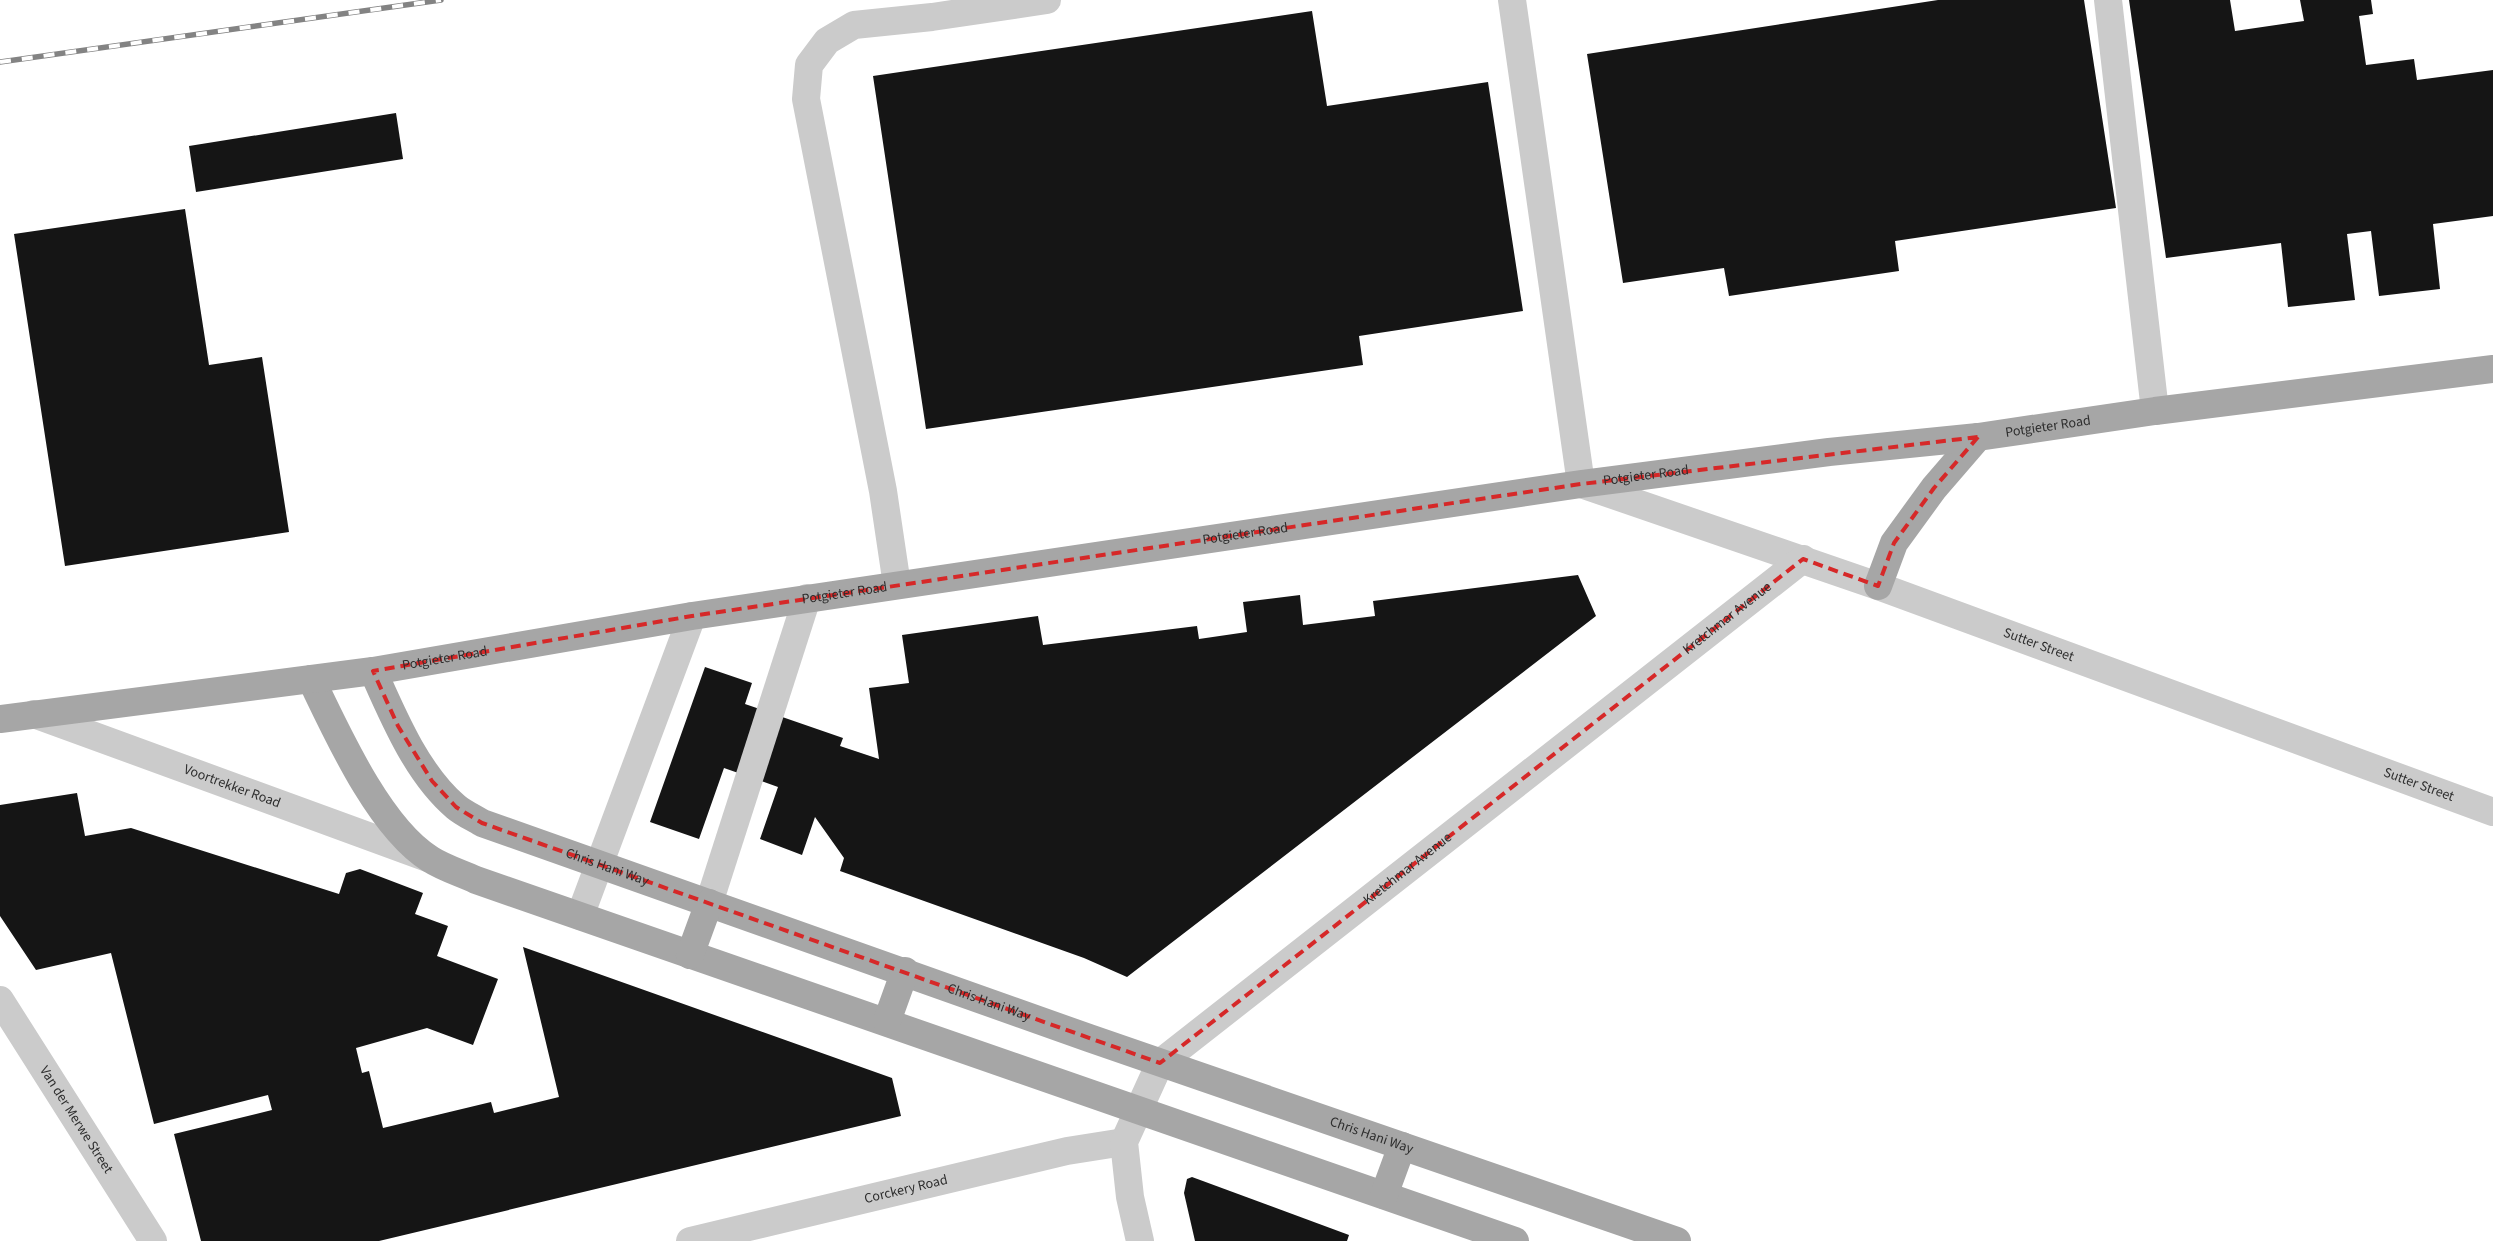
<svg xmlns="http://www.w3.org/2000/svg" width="2493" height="1241" font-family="'Source Sans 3',sans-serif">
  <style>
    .building { fill: #151515 }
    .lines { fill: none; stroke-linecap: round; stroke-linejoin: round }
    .minor { stroke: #cbcbcb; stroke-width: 28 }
    .major { stroke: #a6a6a6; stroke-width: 28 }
    .rail-casing { stroke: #838383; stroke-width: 5.5 }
    .rail { stroke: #fff; stroke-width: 4; stroke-dasharray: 11; stroke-linecap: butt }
    .marked { fill: none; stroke: #d62828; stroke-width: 4; stroke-dasharray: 10 6; stroke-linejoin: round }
    .labels { text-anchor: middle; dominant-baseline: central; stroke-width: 5; stroke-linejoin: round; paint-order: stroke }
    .street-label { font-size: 14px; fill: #2e2e2e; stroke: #fff }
  </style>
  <rect width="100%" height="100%" fill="#fff"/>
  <g class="building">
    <polygon points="1938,0 2084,0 2116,208 1895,241 1899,271 1729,296 1724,268 1623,283 1587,54"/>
    <polygon points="2129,0 2230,0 2235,31 2304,21 2300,0 2371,0 2373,14 2359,16 2366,65 2414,59 2417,80 2493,70 2493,216 2433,224 2440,289 2379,296 2371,231 2347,234 2355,300 2288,307 2281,243 2166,258"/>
    <polygon points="1312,11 1327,106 1488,82 1523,311 1359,336 1363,365 926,429 873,76"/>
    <polygon points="396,113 403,159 196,192 189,146"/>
    <polygon points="185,209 209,365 262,357 289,532 65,566 14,234"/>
    <polygon points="1578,575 1596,616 1127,977 1084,958 840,871 844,858 815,817 802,855 760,839 778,787 724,768 699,839 650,822 705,667 752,683 745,704 843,738 840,746 879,759 869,688 909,683 902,635 1038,616 1043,645 1197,626 1199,639 1247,632 1243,602 1300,595 1303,625 1375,616 1373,601"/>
    <polygon points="77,793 85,836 131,828 339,894 346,873 360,869 423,893 415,914 448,926 437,956 498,979 473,1045 427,1028 356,1048 362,1073 369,1071 383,1128 491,1102 494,1113 559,1097 523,947 892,1078 901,1116 379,1241 201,1241 174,1134 272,1110 268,1095 154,1124 111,953 36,970 0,916 0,805"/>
    <polygon points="1192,1177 1349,1235 1347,1241 1195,1241 1184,1193 1187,1179"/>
  </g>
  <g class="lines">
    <g class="minor">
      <path id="s1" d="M1512,0L1581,484L1878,586L2493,812"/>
      <polyline points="2108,0 2155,411"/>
      <polyline points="897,585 883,491 806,99 809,65 827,41 854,25 932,17 1047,0"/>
      <path id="s2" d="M34,714L428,858"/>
      <polyline points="709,903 807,598"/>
      <polyline points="580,916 692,616"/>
      <path id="s3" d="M0,1000L153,1241"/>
      <path id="s4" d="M690,1241L1067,1151L1124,1142"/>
      <path id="s5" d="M1140,1241L1130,1197L1124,1142L1160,1063L1803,559"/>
    </g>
    <g class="major">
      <polyline points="1878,586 1894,543 1934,488 1978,437"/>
      <path id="s6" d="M373,671C393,716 417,774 456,807C463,813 474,818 482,823L1089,1038L1677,1241"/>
      <path d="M311,679C337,733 379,827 430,859C444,868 461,873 476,880L1515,1241"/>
      <path id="s7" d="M0,719L373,671L692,616L1581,484L1829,452L1978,437L2155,411L2493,369"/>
      <polyline points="690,955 709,903"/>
      <polyline points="887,1021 905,971"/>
      <polyline points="1384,1195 1402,1146"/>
    </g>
    <defs>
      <polyline id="rail" points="0,62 441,0"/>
    </defs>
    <use href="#rail" class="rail-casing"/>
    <use href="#rail" class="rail"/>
  </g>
  <path class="marked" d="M1978,437L1934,488L1894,543L1878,586L1803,559L1160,1063L482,823L456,807L432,781L398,726L373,671L692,616L1581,484Z"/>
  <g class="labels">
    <g class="street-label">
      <text stroke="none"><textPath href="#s7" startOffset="2069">Potgieter Road</textPath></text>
      <text stroke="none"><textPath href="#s7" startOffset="1664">Potgieter Road</textPath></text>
      <text stroke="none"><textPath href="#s7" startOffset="1259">Potgieter Road</textPath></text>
      <text stroke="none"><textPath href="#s7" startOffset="854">Potgieter Road</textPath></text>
      <text stroke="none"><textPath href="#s5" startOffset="908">Kretchmar Avenue</textPath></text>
      <text stroke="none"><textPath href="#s1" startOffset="974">Sutter Street</textPath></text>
      <text stroke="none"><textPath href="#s7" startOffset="449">Potgieter Road</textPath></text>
      <text stroke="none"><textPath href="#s1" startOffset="1379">Sutter Street</textPath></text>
      <text stroke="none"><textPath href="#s2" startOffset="211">Voortrekker Road</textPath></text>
      <text stroke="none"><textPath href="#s6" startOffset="324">Chris Hani Way</textPath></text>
      <text stroke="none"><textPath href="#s5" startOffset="502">Kretchmar Avenue</textPath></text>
      <text stroke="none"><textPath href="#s6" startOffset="729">Chris Hani Way</textPath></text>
      <text stroke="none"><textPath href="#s3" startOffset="142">Van der Merwe Street</textPath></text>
      <text stroke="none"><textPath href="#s6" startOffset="1134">Chris Hani Way</textPath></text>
      <text stroke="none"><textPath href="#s4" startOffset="222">Corckery Road</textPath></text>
    </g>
  </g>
</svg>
